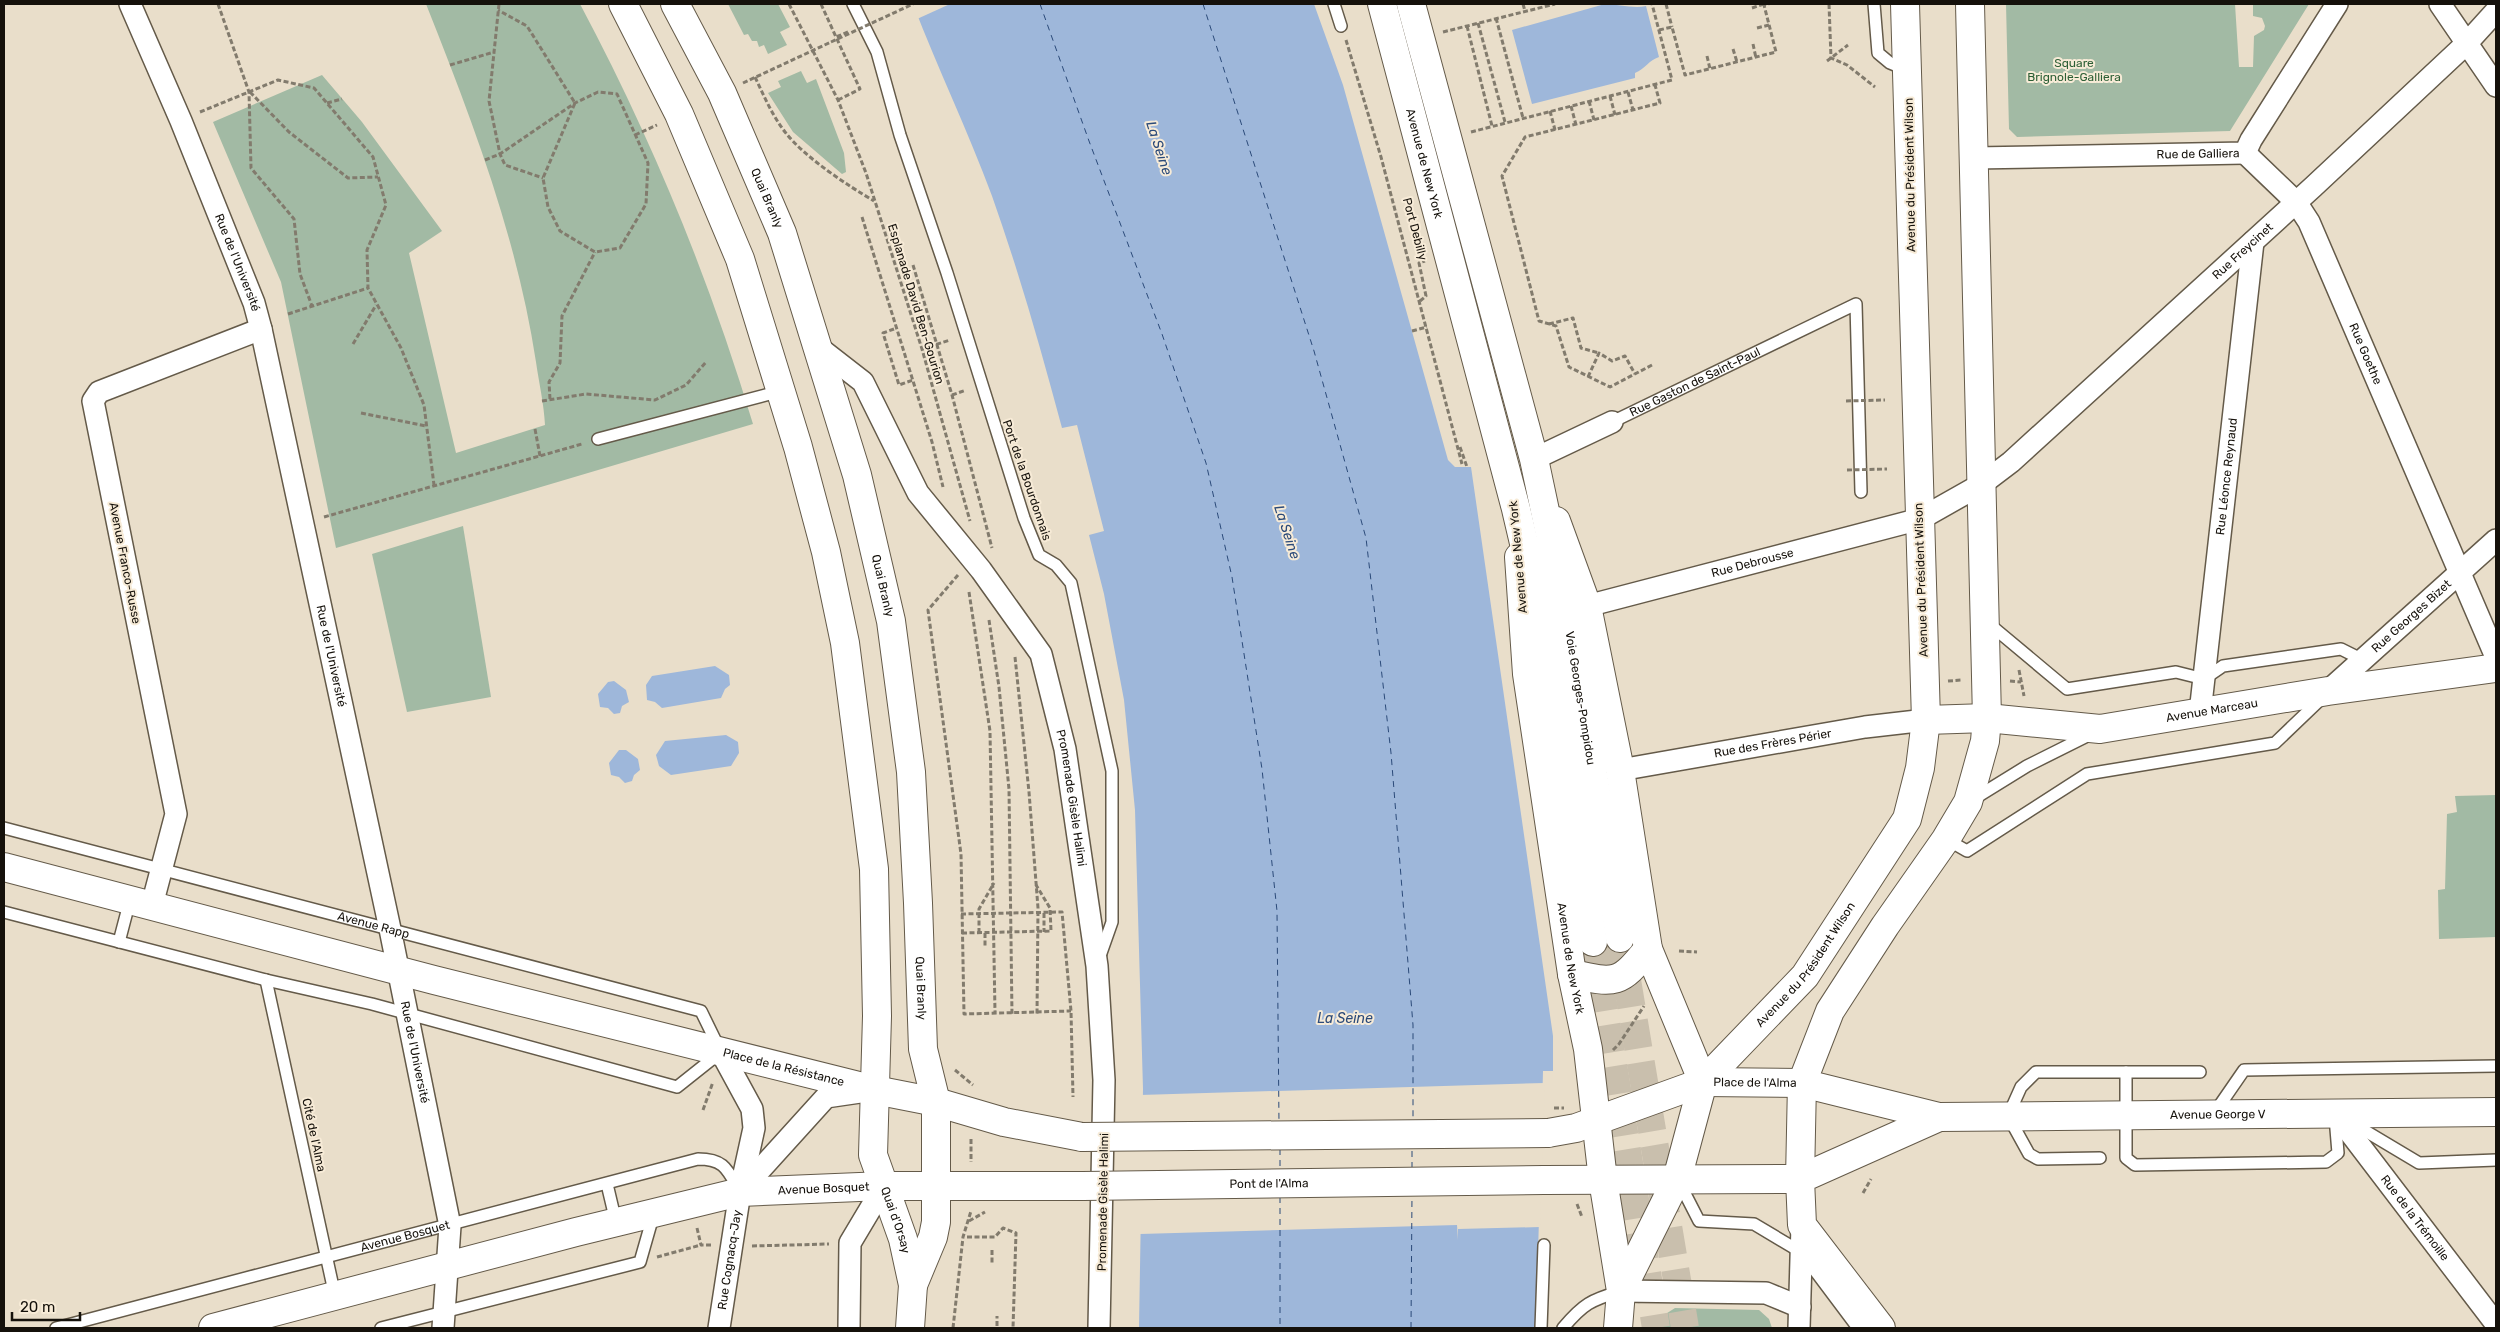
<svg xmlns="http://www.w3.org/2000/svg" width="2500" height="1332" font-family="Rubik,sans-serif">
  <style>
    .green { fill: #a2baa4 }
    .water { fill: #9eb7da }
    .pier { fill: #e9deca }
    .lines { fill: none; stroke-linecap: round; stroke-linejoin: round }
    .ferry { stroke: #2b4a79; stroke-width: 1; stroke-dasharray: 6 5; stroke-linecap: butt }
    .primary-tunnel { stroke: #c9bfad; stroke-width: 28; stroke-dasharray: 28 14; stroke-linecap: butt }
    .lane-casing { stroke: #645a49; stroke-width: 14 }
    .street-casing { stroke: #645a49; stroke-width: 24 }
    .secondary-casing { stroke: #645a49; stroke-width: 30 }
    .primary-casing { stroke: #645a49; stroke-width: 30 }
    .path { stroke: #827b6d; stroke-width: 3; stroke-dasharray: 5 2.5; stroke-linecap: butt }
    .lane { stroke: #fff; stroke-width: 11 }
    .street { stroke: #fff; stroke-width: 21 }
    .secondary { stroke: #fff; stroke-width: 28 }
    .primary { stroke: #fff; stroke-width: 28 }
    .primary-bridge-casing { stroke: #645a49; stroke-width: 30; stroke-linecap: butt }
    .path-bridge { stroke: #827b6d; stroke-width: 3; stroke-dasharray: 5 2.5; stroke-linecap: butt }
    .primary-bridge { stroke: #fff; stroke-width: 28 }
    .labels { text-anchor: middle; dominant-baseline: central; stroke-width: 4; stroke-linejoin: round; paint-order: stroke }
    .park-label { font-size: 12px; fill: #2c5f35; stroke: #f7ebd7 }
    .street-label { font-size: 12px; fill: #15110b; stroke: #f7ebd7 }
    .water-label { font-size: 14px; font-style: italic; fill: #2b4a79; stroke: #f7ebd7 }
  </style>
  <rect width="100%" height="100%" fill="#e9deca"/>
  <g class="green">
    <path d="M426,4H580C652,139 709,278 753,424L336,548L281,282L213,122L322,75L362,122L442,231L409,253L456,453L545,425C544,404 539,383 536,362C517,237 472,120 426,4Z"/>
    <polygon points="728,4 778,4 790,27 780,32 787,45 768,54 764,45 759,47 757,41 752,41 748,34 744,35"/>
    <polygon points="2006,4 2235,4 2239,67 2253,67 2254,36 2264,30 2265,26 2262,18 2253,16 2253,4 2309,4 2230,131 2017,137 2009,129"/>
    <polygon points="801,71 807,83 816,79 844,153 846,172 842,174 793,132 768,93 781,87 778,81"/>
    <polygon points="463,526 491,697 407,712 372,554"/>
    <polygon points="2496,795 2496,937 2439,939 2438,890 2445,889 2447,814 2457,812 2455,796"/>
    <polygon points="1675,1308 1759,1310 1769,1319 1772,1328 1657,1328 1661,1317"/>
  </g>
  <g class="water">
    <path d="M913,4H1314L1343,85L1448,460L1455,467H1471L1553,1036V1071H1543L1536,1328H1139L1143,1089L1135,810L1124,700L1104,594L1089,535L1104,531L1077,425L1062,428C1041,350 1019,272 992,196C968,131 938,69 913,4Z"/>
    <path d="M1605,4C1617,4 1634,9 1646,6L1659,57C1649,60 1645,69 1635,73V78L1532,104L1512,30Z"/>
    <polygon points="715,666 729,675 730,685 725,689 721,698 662,708 655,702 647,700 646,685 652,676"/>
    <polygon points="614,681 626,690 629,702 622,706 620,713 614,714 608,708 600,707 598,694 608,682"/>
    <polygon points="726,735 738,742 739,753 731,766 671,775 659,766 656,755 665,741"/>
    <polygon points="619,750 626,750 638,759 640,770 634,775 632,781 625,783 619,777 611,775 609,763"/>
  </g>
  <g class="pier">
    <polygon points="911,4 950,4 917,19"/>
    <polygon points="1545,1083 1540,1227 1458,1229 1458,1240 1457,1225 1140,1234 1140,1095"/>
  </g>
  <g class="lines">
    <g class="ferry">
      <polyline points="1040,4 1089,141 1162,334 1206,463 1232,577 1262,769 1277,911 1279,1123"/>
      <polyline points="1203,4 1314,351 1366,538 1391,753 1413,1025 1413,1120"/>
      <polyline points="1280,1149 1280,1170"/>
      <polyline points="1412,1168 1412,1147"/>
      <polyline points="1280,1197 1280,1328"/>
      <polyline points="1411,1328 1412,1194"/>
    </g>
    <g class="primary-tunnel">
      <polyline points="1620,938 1685,1328"/>
      <polyline points="1593,942 1656,1328"/>
    </g>
    <defs>
      <g id="lane">
        <polyline points="853,4 877,52 900,135 947,273 1024,518 1039,555 1056,565 1071,583 1112,771 1112,922 1100,956"/>
        <polyline points="1334,4 1341,26"/>
        <polyline points="1874,4 1878,53 1890,63 1907,70"/>
        <path id="s1" d="M1612,422L1856,304L1861,492"/>
        <polyline points="598,439 781,391"/>
        <polyline points="1988,623 2067,689 2176,672 2204,679 2223,666 2341,649 2363,660"/>
        <polyline points="1972,800 2027,766 2091,734"/>
        <path id="s2" d="M4,828L701,1011L721,1052L677,1087L372,1004L266,980L4,912"/>
        <polyline points="1946,839 1967,851 2087,774 2275,743 2322,698"/>
        <polyline points="119,942 130,900"/>
        <polyline points="266,980 335,1296"/>
        <polyline points="2126,1072 2126,1158 2135,1165 2326,1162 2338,1153 2335,1117"/>
        <polyline points="2215,1112 2244,1070 2496,1066"/>
        <polyline points="2347,1120 2419,1163 2496,1160"/>
        <polyline points="2100,1158 2038,1159 2029,1154 2008,1116 2021,1087 2036,1072 2200,1072"/>
        <polyline points="1678,1180 1699,1221 1754,1224 1801,1252 1858,1328"/>
        <polyline points="607,1184 616,1222"/>
        <path id="s3" d="M56,1328L698,1159C724,1159 727,1169 739,1190"/>
        <polyline points="381,1328 640,1262 654,1213"/>
        <polyline points="1541,1328 1544,1245"/>
        <path d="M1563,1328C1583,1304 1591,1300 1621,1291"/>
      </g>
      <g id="street">
        <path id="s4" d="M130,4L181,121L254,303L261,329L390,929L450,1226L443,1328"/>
        <polyline points="2440,4 2496,86"/>
        <path id="s5" d="M2245,153L2296,202L2309,222L2496,657"/>
        <path id="s6" d="M1974,158L2245,153L2251,140L2337,4"/>
        <path id="s7" d="M818,347L863,382L918,493L981,570L1041,654L1065,749L1097,966L1104,1080L1099,1328"/>
        <polyline points="1534,459 1612,422"/>
        <path id="s8" d="M1587,606L1920,519L1982,484L2011,462L2313,187L2467,43L2496,11"/>
        <path id="s9" d="M2328,691L2496,540"/>
        <path id="s10" d="M2200,713L2253,242"/>
        <path id="s11" d="M1620,770L1865,727L1926,720"/>
        <polyline points="152,905 176,814 93,401 99,392 261,329"/>
        <path id="s12" d="M2335,1113L2496,1324"/>
        <polyline points="740,1192 826,1097 867,1091"/>
        <polyline points="1621,1291 1766,1293 1800,1307"/>
        <path id="s13" d="M719,1328L740,1192L754,1128L752,1109L721,1052"/>
        <polyline points="849,1328 850,1243 884,1186"/>
        <polyline points="1799,1328 1802,1225"/>
      </g>
      <g id="secondary">
        <polyline points="1556,521 1587,606 1620,770 1648,949 1703,1082"/>
        <path id="s14" d="M1519,557L1527,674L1572,974L1588,1049L1603,1180L1621,1291L1618,1328"/>
        <path id="s15" d="M1926,720L1987,718L2100,729L2328,691L2496,668"/>
        <path d="M1572,974C1616,984 1620,984 1648,949"/>
        <path id="s16" d="M1703,1082L1802,1083L1939,1117L2496,1112"/>
        <polyline points="1621,1291 1677,1179 1703,1082"/>
        <polyline points="1881,1328 1802,1225 1800,1179 1939,1117"/>
      </g>
      <g id="primary">
        <path id="s17" d="M623,4L679,114L740,259L798,447L826,552L845,643L874,869L877,1016L873,1155L903,1239L913,1285L910,1328"/>
        <path id="s18" d="M675,4L722,93L782,233L857,475L891,621L911,772L918,903L923,1049L936,1102V1222L933,1237L913,1285"/>
        <path id="s19" d="M1382,4L1516,509L1539,607L1593,942"/>
        <path id="s20" d="M1411,4L1534,459L1565,605L1620,938"/>
        <path id="s21" d="M4,867L434,980L875,1090L936,1102L1004,1122L1082,1137"/>
        <path id="s22" d="M1548,1133L1576,1128L1703,1082L1805,976L1907,819L1920,768L1926,720L1905,4"/>
        <polyline points="1544,1180 1800,1179 1802,1083 1830,1011 1885,926 1946,839 1968,802 1985,741 1987,718 1970,4"/>
        <path id="s23" d="M213,1328L576,1232L740,1192L884,1186H1083"/>
      </g>
    </defs>
    <use href="#lane" class="lane-casing"/>
    <use href="#street" class="street-casing"/>
    <use href="#secondary" class="secondary-casing"/>
    <use href="#primary" class="primary-casing"/>
    <g class="path">
      <polyline points="218,4 249,92 251,168 294,219 300,274 312,306"/>
      <polyline points="499,4 489,101 500,154 505,165 543,178"/>
      <polyline points="789,4 838,100 866,173 922,349 970,521"/>
      <polyline points="821,4 836,37"/>
      <polyline points="1523,4 1525,11"/>
      <polyline points="1666,4 1672,27"/>
      <polyline points="1829,4 1831,58 1847,65 1875,87"/>
      <polyline points="1752,8 1764,4"/>
      <polyline points="1496,18 1523,118"/>
      <polyline points="1478,23 1505,122"/>
      <polyline points="1467,26 1492,126"/>
      <polyline points="1757,28 1769,25"/>
      <polyline points="1659,30 1672,27 1685,75 1776,52 1764,5 1769,4"/>
      <polyline points="1443,32 1555,4"/>
      <polyline points="1346,40 1381,157 1462,464"/>
      <polyline points="1753,44 1756,58"/>
      <polyline points="1733,49 1737,62"/>
      <polyline points="1707,56 1710,69"/>
      <polyline points="1827,61 1848,45"/>
      <polyline points="450,65 494,52"/>
      <path d="M755,77C764,96 772,115 785,132C804,157 847,185 874,201"/>
      <polyline points="743,83 831,42"/>
      <polyline points="250,92 289,132 348,178 378,177"/>
      <polyline points="1628,92 1633,110"/>
      <polyline points="1610,96 1615,115"/>
      <polyline points="838,100 860,89 836,37 848,32"/>
      <polyline points="1589,101 1594,120"/>
      <polyline points="327,103 342,99"/>
      <polyline points="1571,106 1576,125"/>
      <polyline points="1550,111 1555,130"/>
      <polyline points="200,112 278,80 314,88 373,157 386,205 367,250 368,288 401,348 424,405 434,485"/>
      <polyline points="1471,132 1672,80 1652,4"/>
      <polyline points="635,135 657,125"/>
      <polyline points="485,160 500,154 575,103 598,92 617,94 648,163 646,204 620,248 595,252 560,231 548,207 543,178 575,103 527,26 498,10"/>
      <polyline points="862,217 932,442 943,487"/>
      <polyline points="913,265 952,395 992,548"/>
      <polyline points="1420,301 1426,296 1419,263 1425,261"/>
      <polyline points="288,314 368,288"/>
      <polyline points="1549,324 1573,318 1581,348 1599,353"/>
      <polyline points="894,329 883,333 899,385 913,380"/>
      <polyline points="1412,331 1427,327"/>
      <polyline points="353,344 376,305"/>
      <polyline points="922,349 950,340"/>
      <polyline points="1652,365 1610,387 1569,367 1556,326 1539,321 1502,176 1525,137 1660,103 1655,85"/>
      <polyline points="1588,377 1599,353 1612,361 1625,356 1635,374"/>
      <polyline points="952,395 966,390"/>
      <polyline points="550,399 549,382 560,363 562,316 595,252"/>
      <polyline points="542,401 586,394 655,400 686,385 706,362"/>
      <polyline points="361,413 426,426"/>
      <polyline points="535,429 540,456"/>
      <polyline points="1460,447 1467,467"/>
      <polyline points="324,517 582,444"/>
      <polyline points="958,575 928,610 961,854 964,1014 1071,1011"/>
      <polyline points="969,592 990,731 995,1012"/>
      <polyline points="989,620 999,687 1009,789 1012,1015"/>
      <polyline points="1015,657 1029,792 1038,908 1037,1015"/>
      <polyline points="2019,670 2024,696"/>
      <polyline points="1948,681 1962,680"/>
      <polyline points="2010,681 2021,682"/>
      <polyline points="1044,913 1044,932"/>
      <polyline points="961,914 1062,912 1071,1011 1073,1097"/>
      <polyline points="962,933 1051,931 1050,908 1036,885"/>
      <polyline points="979,933 979,909 994,883"/>
      <polyline points="985,933 985,946"/>
      <polyline points="1679,951 1697,952"/>
      <polyline points="1613,1050 1619,1044 1644,1006"/>
      <polyline points="955,1070 973,1085"/>
      <polyline points="703,1110 713,1082"/>
      <polyline points="971,1139 971,1162"/>
      <polyline points="1863,1193 1871,1179"/>
      <polyline points="1577,1204 1582,1217"/>
      <polyline points="969,1221 985,1212"/>
      <polyline points="697,1228 701,1245 711,1245"/>
      <polyline points="967,1237 995,1237 1003,1228 1016,1233 1013,1328"/>
      <polyline points="752,1246 829,1244"/>
      <polyline points="992,1250 992,1263"/>
      <polyline points="657,1257 701,1245"/>
      <polyline points="997,1326 997,1316"/>
      <polyline points="953,1328 963,1237 971,1211"/>
    </g>
    <use href="#lane" class="lane"/>
    <use href="#street" class="street"/>
    <use href="#secondary" class="secondary"/>
    <use href="#primary" class="primary"/>
    <defs>
      <g id="primary-bridge">
        <polyline points="1082,1137 1548,1133"/>
        <path id="s24" d="M1083,1186L1544,1180"/>
      </g>
    </defs>
    <use href="#primary-bridge" class="primary-bridge-casing"/>
    <g class="path-bridge">
      <polyline points="831,42 913,4"/>
      <polyline points="1846,401 1885,400"/>
      <polyline points="1847,470 1887,469"/>
      <polyline points="1554,1108 1564,1108"/>
    </g>
    <use href="#primary-bridge" class="primary-bridge"/>
  </g>
  <g class="labels">
    <g class="park-label">
      <text x="2074" y="63">Square<tspan x="2074" dy="14">Brignole-Galliera</tspan></text>
    </g>
    <g class="street-label">
      <text stroke="none"><textPath href="#s6" startOffset="224">Rue de Galliera</textPath></text>
      <text stroke="none"><textPath href="#s19" startOffset="165">Avenue de New York</textPath></text>
      <text transform="translate(1910 175) rotate(-91)">Avenue du Président Wilson</text>
      <text stroke="none"><textPath href="#s18" startOffset="215">Quai Branly</textPath></text>
      <text transform="translate(1415 229) rotate(75)">Port Debilly</text>
      <text stroke="none"><textPath href="#s8" startOffset="765">Rue Freycinet</textPath></text>
      <text stroke="none"><textPath href="#s4" startOffset="280">Rue de l'Université</textPath></text>
      <text transform="translate(916 304) rotate(73)">Esplanade David Ben-Gourion</text>
      <text stroke="none"><textPath href="#s5" startOffset="238">Rue Goethe</textPath></text>
      <text stroke="none"><textPath href="#s1" startOffset="92">Rue Gaston de Saint-Paul</textPath></text>
      <text stroke="none"><textPath href="#s10" startOffset="238">Rue Léonce Reynaud</textPath></text>
      <text transform="translate(1027 480) rotate(71)">Port de la Bourdonnais</text>
      <text transform="translate(1518 557) rotate(-95)">Avenue de New York</text>
      <text transform="translate(125 563) rotate(79)">Avenue Franco-Russe</text>
      <text stroke="none"><textPath href="#s8" startOffset="171">Rue Debrousse</textPath></text>
      <text transform="translate(1921 580) rotate(-92)">Avenue du Président Wilson</text>
      <text stroke="none"><textPath href="#s18" startOffset="620">Quai Branly</textPath></text>
      <text stroke="none"><textPath href="#s9" startOffset="112">Rue Georges Bizet</textPath></text>
      <text stroke="none"><textPath href="#s4" startOffset="685">Rue de l'Université</textPath></text>
      <text stroke="none"><textPath href="#s20" startOffset="715">Voie Georges-Pompidou</textPath></text>
      <text stroke="none"><textPath href="#s15" startOffset="288">Avenue Marceau</textPath></text>
      <text stroke="none"><textPath href="#s11" startOffset="155">Rue des Frères Périer</textPath></text>
      <text stroke="none"><textPath href="#s7" startOffset="531">Promenade Gisèle Halimi</textPath></text>
      <text stroke="none"><textPath href="#s2" startOffset="382">Avenue Rapp</textPath></text>
      <text stroke="none"><textPath href="#s14" startOffset="405">Avenue de New York</textPath></text>
      <text stroke="none"><textPath href="#s22" startOffset="320">Avenue du Président Wilson</textPath></text>
      <text stroke="none"><textPath href="#s18" startOffset="1025">Quai Branly</textPath></text>
      <text stroke="none"><textPath href="#s4" startOffset="1090">Rue de l'Université</textPath></text>
      <text stroke="none"><textPath href="#s21" startOffset="805">Place de la Résistance</textPath></text>
      <text stroke="none"><textPath href="#s16" startOffset="52">Place de l'Alma</textPath></text>
      <text stroke="none"><textPath href="#s16" startOffset="519">Avenue George V</textPath></text>
      <text transform="translate(314 1135) rotate(78)">Cité de l'Alma</text>
      <text stroke="none"><textPath href="#s24" startOffset="186">Pont de l'Alma</textPath></text>
      <text stroke="none"><textPath href="#s23" startOffset="628">Avenue Bosquet</textPath></text>
      <text transform="translate(1103 1202) rotate(-89)">Promenade Gisèle Halimi</text>
      <text stroke="none"><textPath href="#s12" startOffset="132">Rue de la Trémoille</textPath></text>
      <text stroke="none"><textPath href="#s17" startOffset="1262">Quai d'Orsay</textPath></text>
      <text stroke="none"><textPath href="#s3" startOffset="361">Avenue Bosquet</textPath></text>
      <text stroke="none"><textPath href="#s13" startOffset="69">Rue Cognacq-Jay</textPath></text>
    </g>
    <g class="water-label">
      <text transform="translate(1159 148) rotate(72)">La Seine</text>
      <text transform="translate(1287 532) rotate(72)">La Seine</text>
      <text x="1345" y="1018">La Seine</text>
    </g>
  </g>
  <rect width="2500" height="1332" fill="none" stroke="#15110b" stroke-width="10"/>
  <path d="M12 1312v8h68v-8" fill="none" stroke="#15110b" stroke-width="2.5"/>
  <text x="20" y="1312" font-size="15" fill="#15110b" stroke="#f7ebd7" stroke-width="4" paint-order="stroke">20 m</text>
</svg>
